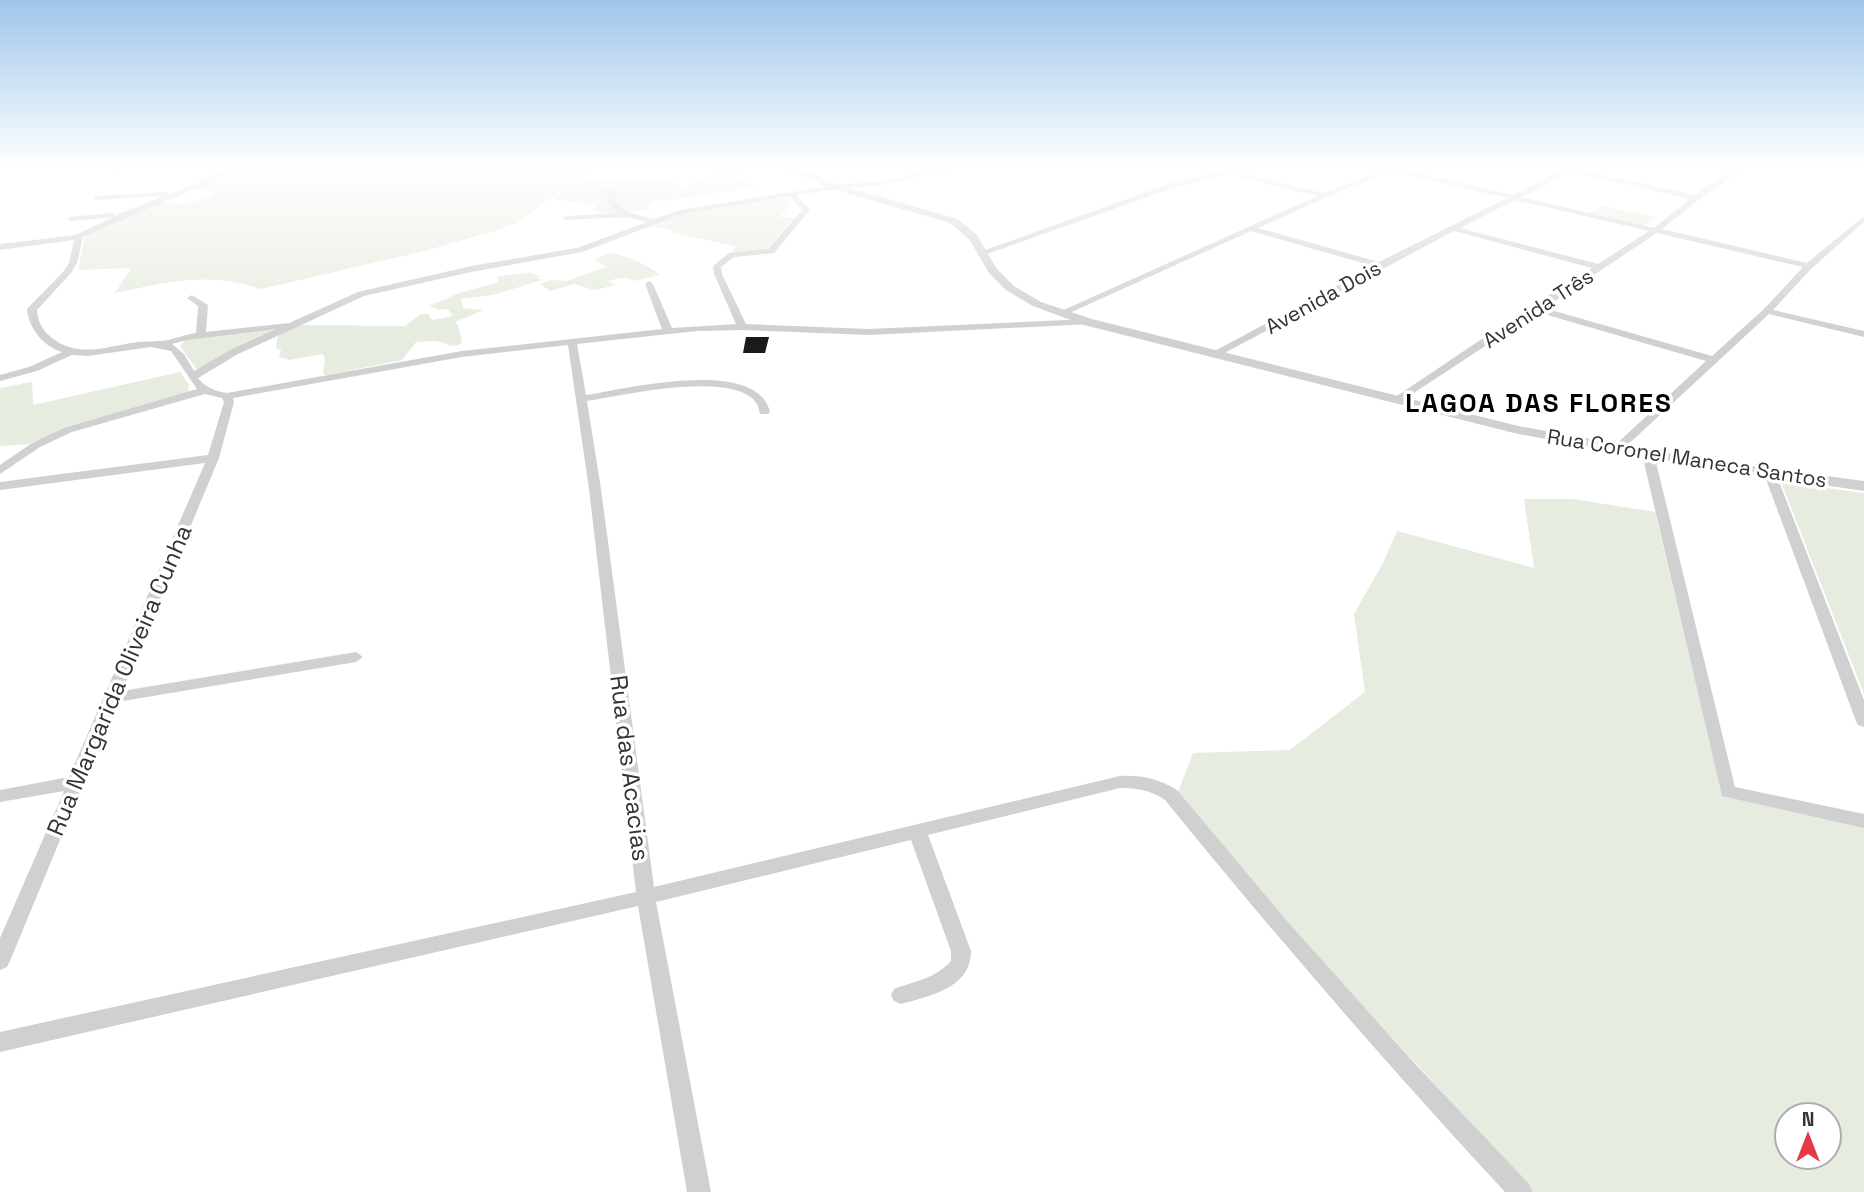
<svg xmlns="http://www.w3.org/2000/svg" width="1864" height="1192" font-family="'Space Grotesk',sans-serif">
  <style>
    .green { fill: #e6ecdf; fill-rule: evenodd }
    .building { fill: #1a1a1a }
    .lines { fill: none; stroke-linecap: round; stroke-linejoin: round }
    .minor { fill: #d0d0d0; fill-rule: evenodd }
    .tertiary { fill: #d0d0d0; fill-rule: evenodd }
    .labels { text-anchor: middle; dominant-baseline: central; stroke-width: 7; stroke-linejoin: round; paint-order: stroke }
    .far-street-label { font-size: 21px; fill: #333; stroke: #fff }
    .street-label { font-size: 24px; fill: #333; stroke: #fff }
    .far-district-label { font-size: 26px; font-weight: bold; letter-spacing: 2px; fill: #000; stroke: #fff }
  </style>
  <rect width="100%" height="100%" fill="#fff"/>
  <g class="green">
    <path d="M282,164H600L584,172L519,222L498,230L424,251L261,289C208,271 168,282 115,293L131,268L78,270L85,238L88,234L162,203L187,204L215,194L210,191L191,190L235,173L265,174Z"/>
    <polygon points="734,164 750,167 728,178 760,186 668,201 654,200 646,208 655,209 608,215 591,210 598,206 552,199 578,178 681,182 677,190"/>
    <path d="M774,199H789L792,202L780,217L794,218L763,253L730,254L736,246L673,233L669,229L645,226C686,208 731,205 774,199Z"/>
    <polygon points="1604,206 1656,217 1640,227 1586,215"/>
    <path d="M611,253C632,258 643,262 660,275L634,281C628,276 615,278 608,282L616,285L594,290L574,284L550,291L540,284L551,280L567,281L606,267L594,259Z"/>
    <path d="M529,273L540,276L537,278L542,280L493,295L461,299L463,308L484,310L455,322L458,325L462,343C452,349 449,344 440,342C433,340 423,342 416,342L402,360L328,375L323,374L325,359L323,354L290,360L279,357L281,350L276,348L278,334L300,325L405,326L421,314H428L432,320L453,316L448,309L439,310L429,306L459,293L499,282L497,279L498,276Z"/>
    <polygon points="276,329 197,370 180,346 185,340 194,337"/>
    <polygon points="180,372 189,385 188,392 59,431 29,444 0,446 0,388 32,382 33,405"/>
    <polygon points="1781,482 1864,493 1864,694"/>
    <path d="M1524,499H1573L1655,512L1722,795L1864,827V1192H1534L1234,866L1177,794L1193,753L1290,750L1365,692L1354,614L1383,563L1397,531L1534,568ZM1787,1115H1829V1157H1787Z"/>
  </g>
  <polygon class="building" points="746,337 769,337 765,353 743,353"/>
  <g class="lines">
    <g class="minor">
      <polygon points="113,164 120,164 121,172 115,172"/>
      <path d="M198,164H208L224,172L243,164H253L83,237L77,263L71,273L37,310C38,322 42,330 52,338C76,357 103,348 131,343C141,341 149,342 159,341C171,341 184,334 196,333L198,306L187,298L192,295L208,305L206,332L289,323L358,292L471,266L577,248L647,222L627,217L564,220L563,218L567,216L619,213L608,204V194L604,190L608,188L616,194V203L628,212L654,219L680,210L835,185L883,181L957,164H972L883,185L837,189L797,195L810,210L774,253L734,257L721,267L722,274L746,324L869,329L1088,319L1093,322L1091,324L869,335L742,330L697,331L577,344L586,395C625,389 757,356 770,412L768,414H760C759,411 759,407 757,404C735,369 621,396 587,401L601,489L654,887L1120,776C1141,775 1159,779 1177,790L1286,920L1417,1066L1529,1184L1533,1192H1505C1387,1065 1274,934 1165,800C1150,790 1137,788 1120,788L928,835L971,951C971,988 930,996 901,1004L894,1001L891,995L894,989C915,981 935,979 951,961V951L911,840L656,902L711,1192H687L638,906L0,1052V1032L636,892L589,489L568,345L462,357L233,398L234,402L219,458L122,691L356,652L363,657L356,662L117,702L10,961L7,967L0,970V938L64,791L0,802V790L69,777L205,463L0,490V482L208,455L224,402L222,398L205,394L72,432L40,447L0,474V465L32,443L64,428L197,389L171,351L151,347L88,356L72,355L37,371L0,381V375L29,367L62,352C43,346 29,329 27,309L63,272L69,263L74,240L0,250V244L76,235L113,217L72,221H69V217L111,213H114V216L164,196L97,200L93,198L94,196L166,192L170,194L218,174ZM790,196L802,210L768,249L729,253L713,266L714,274L736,324L672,328L653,284L649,281L645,284L662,329L462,351L227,393C215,391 206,388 198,378L238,354L364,296L471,272L582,252L682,214ZM276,329L230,350L194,371L184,354L172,344L187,340Z"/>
      <path d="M1252,164H1266L1237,172L1323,193L1399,164L1397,168L1513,195L1575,164H1584L1576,169L1695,195L1740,164H1749L1705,195L1662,229L1807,263L1864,216V222L1812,268L1773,310L1864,331V337L1769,314L1621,451H1613V447L1706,361L1537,312L1400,402H1392L1391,400L1531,306L1592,268L1454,231L1215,358L1210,355L1211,353L1373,266L1251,231L1065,315L1057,313L1317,196L1228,174L1176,187L984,255L977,253L1171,183ZM1391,171L1507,198L1379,262L1258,228L1327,197ZM1571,172L1690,199L1654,228L1521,197ZM1515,200L1649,231L1598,264L1460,228ZM1657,233L1803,267L1764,309L1712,356L1544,308Z"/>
      <polygon points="1648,450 1654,454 1735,787 1864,814 1864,828 1722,796 1642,454"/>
      <polygon points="1770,470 1776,474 1864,700 1864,727 1858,725 1856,721 1764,474"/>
    </g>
    <polygon class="tertiary" points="776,164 789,164 838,185 958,219 977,235 997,269 1014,286 1041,302 1092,319 1518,426 1721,462 1864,481 1864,491 1721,470 1518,434 1084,325 1033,306 1006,290 989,273 969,239 950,223 832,189"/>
  </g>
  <linearGradient id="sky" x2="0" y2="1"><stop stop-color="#9ec6ea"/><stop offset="0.5" stop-color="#fff"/><stop offset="1" stop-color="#fff" stop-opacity="0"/></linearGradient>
  <rect width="1864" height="331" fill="url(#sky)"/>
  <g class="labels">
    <g class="far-street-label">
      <text transform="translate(1323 297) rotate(-29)">Avenida Dois</text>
      <text transform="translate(1538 308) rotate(-33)">Avenida Três</text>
      <text transform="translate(1687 458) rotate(9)">Rua Coronel Maneca Santos</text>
    </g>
    <g class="street-label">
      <text transform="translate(119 680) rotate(-67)">Rua Margarida Oliveira Cunha</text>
      <text transform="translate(630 768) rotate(83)">Rua das Acacias</text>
    </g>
    <g class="far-district-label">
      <text x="1539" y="403">LAGOA DAS FLORES</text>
    </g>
  </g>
  <g transform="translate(1808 1136)"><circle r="33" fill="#ffffff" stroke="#adadad" stroke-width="2"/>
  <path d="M0-5L12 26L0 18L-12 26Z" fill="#e63946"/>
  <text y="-10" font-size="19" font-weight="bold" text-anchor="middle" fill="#333333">N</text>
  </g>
</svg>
